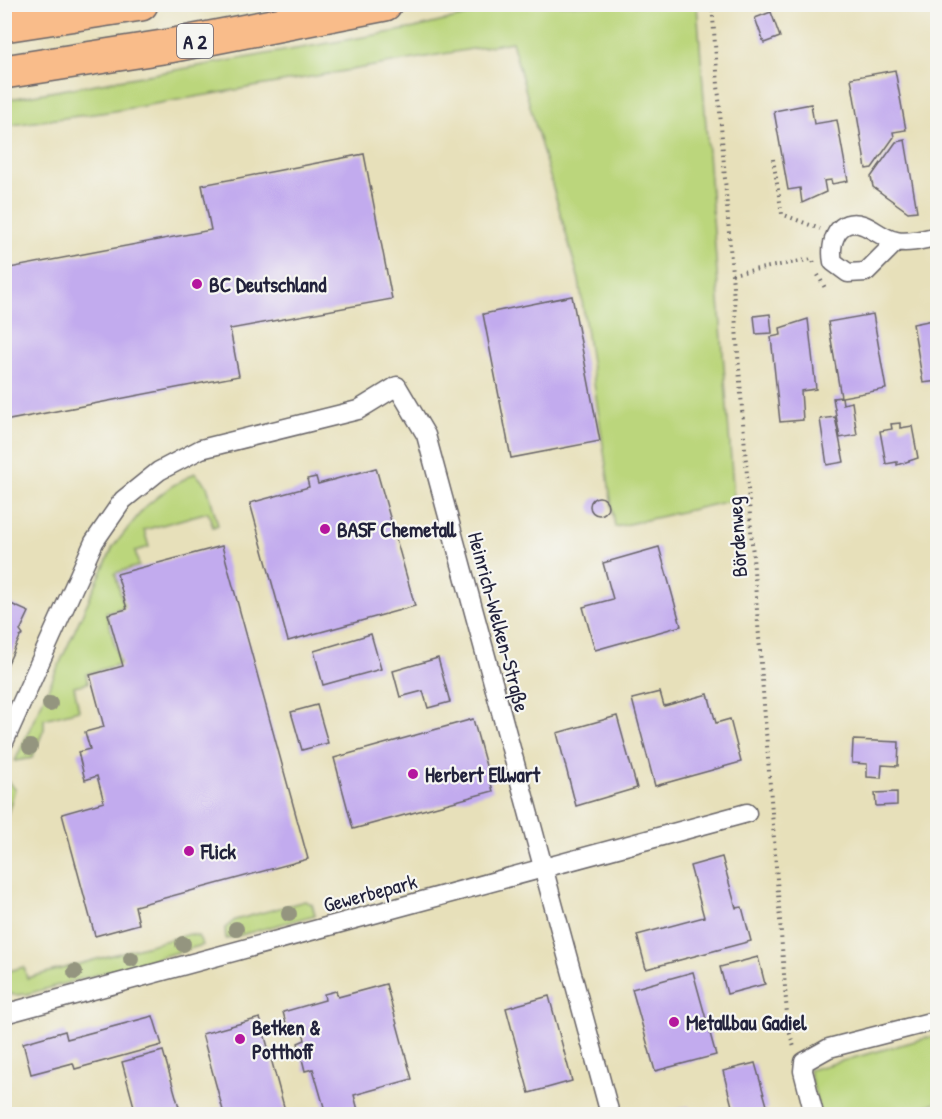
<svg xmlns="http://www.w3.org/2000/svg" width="942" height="1119" font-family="'Patrick Hand',sans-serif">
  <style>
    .grass { fill: #bbd67c; stroke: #6e7c5c; stroke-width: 1.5 }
    .building { fill: #c2abee }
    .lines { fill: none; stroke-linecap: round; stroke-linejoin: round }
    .street-casing { stroke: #676467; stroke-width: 21 }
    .highway-casing { stroke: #676467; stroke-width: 36 }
    .path { stroke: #676467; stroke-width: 4; stroke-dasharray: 1.5 4.5; stroke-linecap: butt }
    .street { stroke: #fff; stroke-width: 18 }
    .highway { stroke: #f9bc8a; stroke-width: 33 }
    .tree { fill: #94957f }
    .poi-dot { fill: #b5179e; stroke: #f6f6f2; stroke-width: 2 }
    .labels { text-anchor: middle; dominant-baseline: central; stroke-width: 4.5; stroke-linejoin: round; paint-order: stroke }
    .shield { fill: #f6f6f2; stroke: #626272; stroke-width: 1.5 }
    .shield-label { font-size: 20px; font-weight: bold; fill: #22223b }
    .poi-label { font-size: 21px; font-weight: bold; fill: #22223b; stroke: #f6f6f2; text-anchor: start }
    .street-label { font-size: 21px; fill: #22223b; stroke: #f6f6f2 }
  </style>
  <rect width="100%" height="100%" fill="#f6f6f2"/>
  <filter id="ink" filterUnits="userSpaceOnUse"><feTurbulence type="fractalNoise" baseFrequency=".0167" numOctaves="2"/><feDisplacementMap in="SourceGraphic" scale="12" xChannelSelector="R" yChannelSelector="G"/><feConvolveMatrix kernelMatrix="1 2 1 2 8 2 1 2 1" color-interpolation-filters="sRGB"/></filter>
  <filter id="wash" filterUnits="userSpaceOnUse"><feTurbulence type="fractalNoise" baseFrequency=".008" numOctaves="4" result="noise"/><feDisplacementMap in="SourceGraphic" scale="24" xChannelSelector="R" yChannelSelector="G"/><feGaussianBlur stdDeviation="1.35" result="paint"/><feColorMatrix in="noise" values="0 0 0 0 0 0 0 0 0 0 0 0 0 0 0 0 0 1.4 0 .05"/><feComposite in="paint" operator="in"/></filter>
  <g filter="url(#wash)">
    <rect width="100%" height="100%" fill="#e7e0ba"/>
    <g class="grass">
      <polygon points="510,5 697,5 734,500 615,527 579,280 512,42 108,112 5,126 5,100 415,28"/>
      <polygon points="195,473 207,486 218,525 213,527 208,512 144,530 149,547 135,551 139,566 115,573 124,607 106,612 120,664 86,674 88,683 74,686 79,710 44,719 44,729 32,758 15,761 113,547 145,507 170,487"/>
      <polygon points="6,780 15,789 5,822 4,783"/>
      <polygon points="305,901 312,904 315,915 226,939 225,928 235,920"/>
      <polygon points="190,934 198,936 203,945 27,994 14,995 5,992 5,955 9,971 24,967 27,978"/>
      <polygon points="937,1035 937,1103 895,1114 820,1114 809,1070"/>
    </g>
    <g id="blocks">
      <g class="building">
        <polygon points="771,12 780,37 764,43 755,18"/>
        <polygon points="895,70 906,130 893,132 894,137 872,168 866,169 851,78"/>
        <polygon points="811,104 814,124 837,120 848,181 832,184 831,180 824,181 826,192 802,203 800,188 788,190 774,111"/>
        <polygon points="905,140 917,211 908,212 873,187 871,177 896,142"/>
        <polygon points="364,154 392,299 230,329 239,376 4,421 4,269 211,230 202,185"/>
        <polygon points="572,296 600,441 511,458 483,314"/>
        <polygon points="770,314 772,333 756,334 754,316"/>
        <polygon points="873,314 886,389 842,397 843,404 852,402 857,435 840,438 833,398 841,397 828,322"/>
        <polygon points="808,319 816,389 801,391 803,420 780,422 771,337 781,335 780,328"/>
        <polygon points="938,319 938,381 923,383 913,324"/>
        <polygon points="835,417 844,462 827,465 820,419"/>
        <polygon points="900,423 900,428 912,426 918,458 897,465 897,462 886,464 880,431 892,429 891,424"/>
        <polygon points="376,468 415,606 288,641 250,503 309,487 307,479 316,477 318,484"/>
        <circle cx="599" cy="506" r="9"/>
        <polygon points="222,546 308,859 135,906 139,924 95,936 62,814 104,802 97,776 85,780 78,752 90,749 85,732 104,727 90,675 123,666 108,614 127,609 117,574"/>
        <polygon points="659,547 681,626 595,650 583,607 613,599 603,563"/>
        <polygon points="11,604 29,612 20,631 23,635 20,637 4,672 4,611 8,612"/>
        <polygon points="371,634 381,669 323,685 314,651"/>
        <polygon points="438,658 450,702 428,708 423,691 400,697 393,671"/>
        <polygon points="660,692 664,706 708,694 716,723 730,719 741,762 655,786 632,699"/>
        <polygon points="317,705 328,743 302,750 291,712"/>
        <polygon points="617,716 637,788 576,806 557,733"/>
        <polygon points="473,719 493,791 353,829 334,758"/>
        <polygon points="853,740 899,742 898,766 882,765 881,778 867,777 867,764 852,763"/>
        <polygon points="897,792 897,805 876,806 875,793"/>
        <polygon points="722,857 736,908 742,907 751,941 646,969 637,935 704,917 690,866"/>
        <polygon points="758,957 765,984 727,994 720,967"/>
        <polygon points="693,972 716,1055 655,1071 632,989"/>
        <polygon points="386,984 412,1079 354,1095 359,1114 326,1114 313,1069 305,1071 298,1043 305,1040 303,1031 289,1035 283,1012 325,1000 324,994 336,991 338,997"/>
        <polygon points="549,996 572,1081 529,1093 506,1008"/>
        <polygon points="153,1016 162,1045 75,1069 73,1063 31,1074 23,1043 65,1031 67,1039"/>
        <polygon points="260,1018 286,1114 224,1114 202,1034"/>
        <polygon points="163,1051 181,1114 136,1114 122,1062"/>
        <polygon points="755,1063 768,1109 750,1114 747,1112 734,1114 723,1071"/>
        <polygon points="689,1106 691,1114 659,1114"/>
      </g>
    </g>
  </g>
  <g filter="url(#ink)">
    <use href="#blocks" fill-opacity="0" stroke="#676467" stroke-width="1.5"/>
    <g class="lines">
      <defs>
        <g id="street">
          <path d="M897,241L866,272L848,273L833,262C829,242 838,216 863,225C874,229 884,239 896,241C909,244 925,239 938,236"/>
          <polyline points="4,742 94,542 123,500 159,471 201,449 358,410 397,386 426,435 610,1114"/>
          <polyline points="4,1014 747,813"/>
          <polyline points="814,1114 803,1071 804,1062 829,1048 938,1020"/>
        </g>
        <g id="highway">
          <polyline points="4,25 141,4"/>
          <polyline points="4,72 169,46 385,4"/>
        </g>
      </defs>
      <use href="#street" class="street-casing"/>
      <use href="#highway" class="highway-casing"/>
      <g class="path">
        <polyline points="712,4 788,1028 794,1047"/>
        <polyline points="773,159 782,214 820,229"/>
        <polyline points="732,274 812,259 814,263"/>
        <polyline points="818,275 825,288"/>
      </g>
      <use href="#street" class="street"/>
      <use href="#highway" class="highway"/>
    </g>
    <g class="tree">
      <circle cx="50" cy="704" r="8"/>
      <circle cx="30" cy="747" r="8"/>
      <circle cx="289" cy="914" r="8"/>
      <circle cx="236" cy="929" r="8"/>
      <circle cx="183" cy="944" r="8"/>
      <circle cx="131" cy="959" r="8"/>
      <circle cx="75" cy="972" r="8"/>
    </g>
  </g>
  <g class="poi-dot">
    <circle cx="197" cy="284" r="6"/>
    <circle cx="325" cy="529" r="6"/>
    <circle cx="413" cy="774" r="6"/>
    <circle cx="189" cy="851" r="6"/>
    <circle cx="674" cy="1022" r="6"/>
    <circle cx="240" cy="1039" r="6"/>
  </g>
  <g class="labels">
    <rect class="shield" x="177" y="24" width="36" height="34" rx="4.5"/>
    <g class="shield-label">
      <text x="195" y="41">A 2</text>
    </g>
    <g class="poi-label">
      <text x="209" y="284">BC Deutschland</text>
      <text x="337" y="529">BASF Chemetall</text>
      <text x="425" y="774">Herbert Ellwart</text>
      <text x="201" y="851">Flick</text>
      <text x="686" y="1022">Metallbau Gadiel</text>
      <text x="252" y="1027">Betken &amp;<tspan x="252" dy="24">Potthoff</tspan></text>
    </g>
    <g class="street-label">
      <text transform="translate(737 537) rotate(-94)">Bördenweg</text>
      <text transform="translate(499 622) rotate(75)">Heinrich-Welken-Straße</text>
      <text transform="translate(370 893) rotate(-15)">Gewerbepark</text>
    </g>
  </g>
  <rect width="942" height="1119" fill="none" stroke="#f6f6f2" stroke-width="24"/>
</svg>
